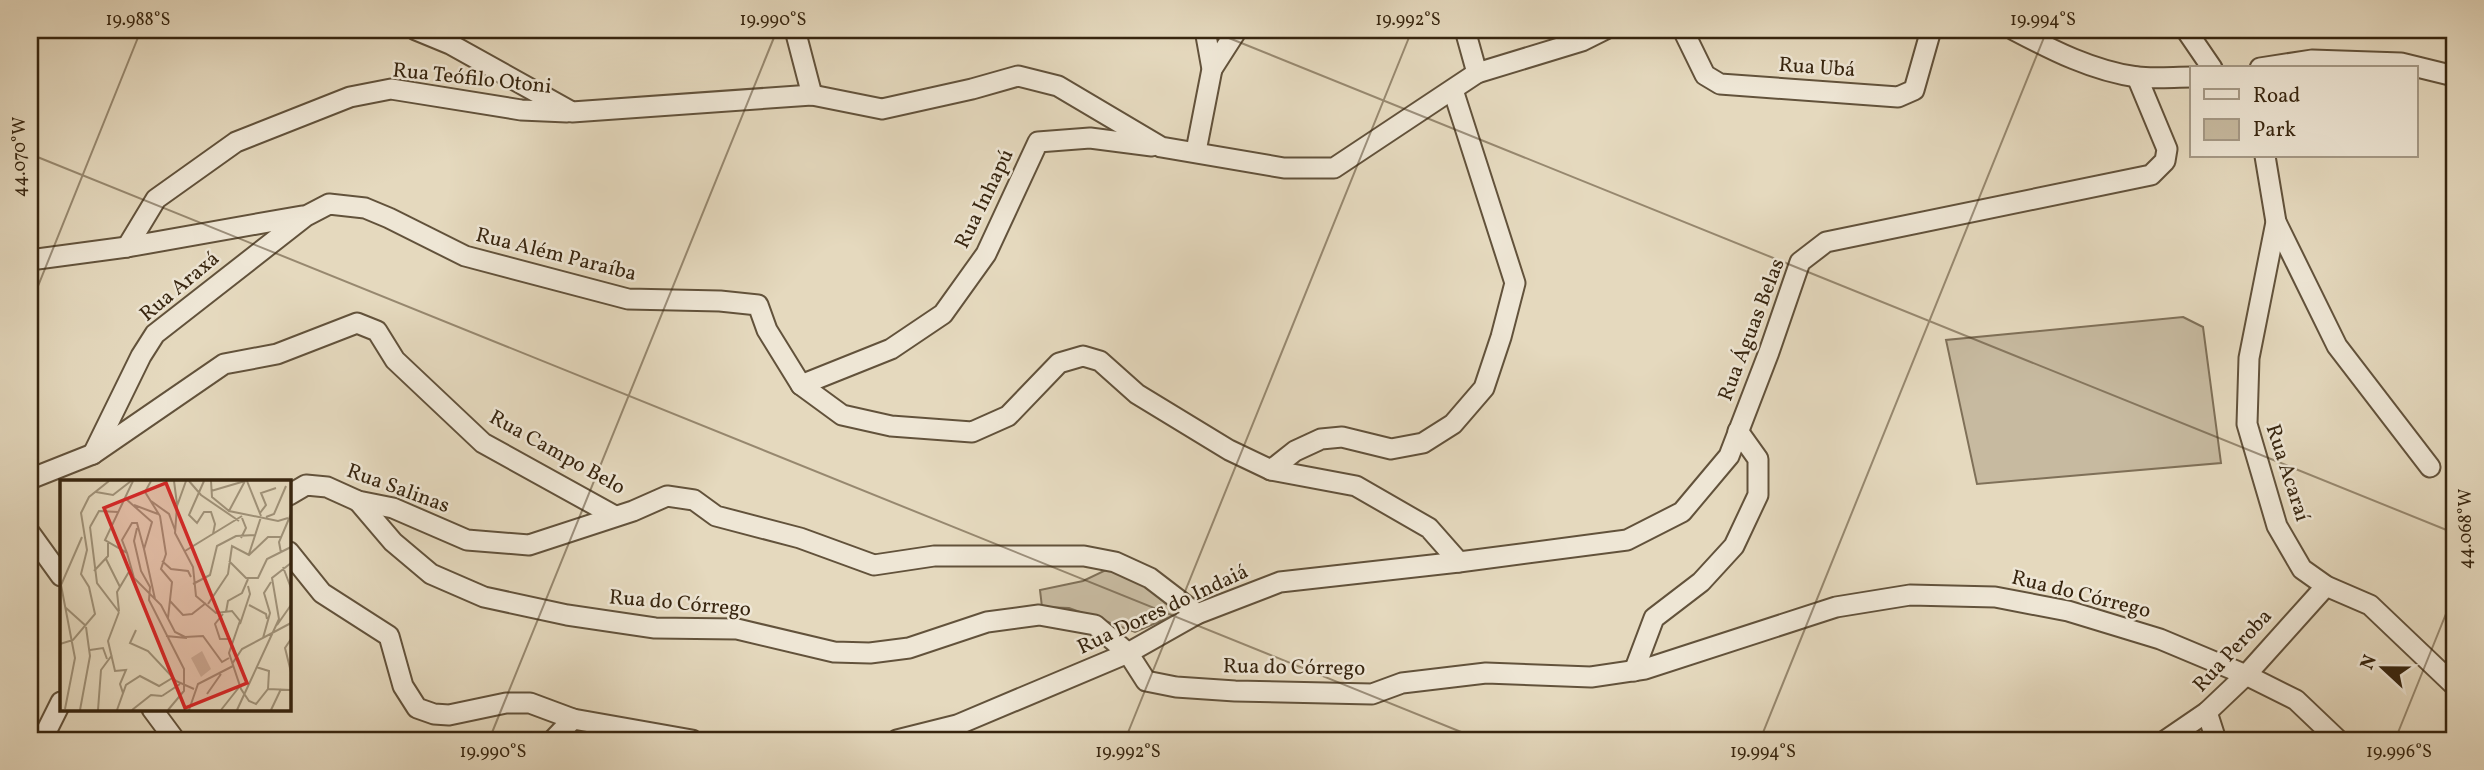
<svg xmlns="http://www.w3.org/2000/svg" width="2484" height="770" font-family="Vollkorn,serif">
  <style>
    .green { fill: #c7baa0; stroke: #7f7058; stroke-width: 2 }
    .lines { fill: none; stroke-linecap: round; stroke-linejoin: round }
    .street-casing { stroke: #62523b; stroke-width: 23 }
    .street { stroke: #eee6d5; stroke-width: 19 }
    .ticks { fill: none; stroke: #37250f; stroke-width: 2; stroke-opacity: 0.45 }
    .labels { text-anchor: middle; dominant-baseline: central; stroke-width: 5; stroke-linejoin: round; paint-order: stroke }
    .street-label { font-size: 21px; fill: #37250f; stroke: #eee6d5 }
    .inset-road { fill: none; stroke: #9f9178; stroke-width: 2 }
    .view { fill: #d62828; fill-opacity: 0.15; stroke: #d62828; stroke-width: 3.5 }
    .inset-edge { fill: none; stroke: #37250f; stroke-width: 3.5 }
    .neatline { fill: none; stroke: #37250f; stroke-width: 2.5 }
    .ticks-label { font-size: 18px; text-anchor: middle; fill: #37250f }
  </style>
  <rect width="100%" height="100%" fill="#e5d9be"/>
  <filter id="stains"><feTurbulence type="fractalNoise" baseFrequency=".00286" numOctaves="4"/><feColorMatrix values="0 0 0 0 .2 0 0 0 0 .09 0 0 0 0 .02 0 0 0 .5 -.17"/></filter>
  <radialGradient id="worn" r=".72"><stop offset=".6" stop-color="#630" stop-opacity="0"/><stop offset="1" stop-color="#630" stop-opacity=".3"/></radialGradient>
  <g class="green">
    <polygon points="2183,317 2203,327 2221,463 1977,484 1946,340"/>
    <polygon points="1110,568 1143,583 1182,612 1135,632 1069,608 1042,607 1040,590 1083,581"/>
  </g>
  <g class="lines">
    <defs>
      <g id="street">
        <polyline points="416,30 450,44 572,112 812,95 882,109 972,89 1018,76 1058,86 1161,147 1284,168 1334,168 1477,73 1582,41 1604,30"/>
        <polyline points="795,30 812,95"/>
        <polyline points="1465,30 1477,73"/>
        <polyline points="1683,30 1705,75 1720,84 1898,97 1914,90 1931,30"/>
        <path d="M2014,30C2052,50 2093,71 2137,77C2154,79 2174,77 2192,77"/>
        <polyline points="2186,30 2212,68"/>
        <polyline points="2260,68 2312,60 2401,63 2454,76"/>
        <polyline points="1212,69 1237,30"/>
        <polyline points="1196,151 1212,69 1205,30"/>
        <polyline points="2265,156 2276,222 2249,358 2247,424 2277,526 2302,569 2326,586 2370,605 2454,685"/>
        <polyline points="2276,222 2337,346 2430,467"/>
        <polyline points="127,247 156,199 236,142 350,97 391,89 521,110 567,112"/>
        <polyline points="30,260 127,247 302,216"/>
        <polyline points="801,385 891,349 943,314 986,254 1038,142 1090,138 1152,146"/>
        <polyline points="93,454 141,356 155,334 306,216 329,204 365,208 389,218 465,256 628,299 720,301 758,305 767,330 801,385 842,415 891,426 972,432 1008,416 1059,363 1083,356 1100,361 1137,394 1229,450 1271,470 1356,486 1429,528 1459,562"/>
        <polyline points="1271,470 1295,451 1321,439 1342,437 1391,449 1423,443 1453,424 1484,388 1501,337 1515,283 1453,90"/>
        <polyline points="30,479 93,454 224,364 277,354 357,323 377,331 395,360 483,443 615,516"/>
        <polyline points="289,495 306,485 327,487 358,501 393,508 467,540 529,545 633,511 667,496 694,500 716,516 800,538 874,565 934,556 1084,556 1115,562 1150,578 1197,614"/>
        <polyline points="358,501 393,542 431,574 484,597 567,615 655,628 737,629 834,652 870,653 909,648 987,622 1039,615 1095,625 1128,653 1146,681 1176,687 1235,691 1372,694 1402,683 1486,673 1591,677 1645,669 1836,607 1910,595 1995,597 2068,611 2160,639 2246,675 2296,700 2338,740"/>
        <polyline points="30,533 61,576"/>
        <polyline points="289,552 322,593 389,636 403,686 417,708 434,714 449,715 506,703 530,703 573,719"/>
        <polyline points="1634,671 1654,618 1701,582 1734,546 1758,495 1758,459 1738,431"/>
        <polyline points="152,709 175,740"/>
        <polyline points="2207,712 2216,740"/>
        <polyline points="42,740 61,702"/>
        <polyline points="553,740 573,719 692,740"/>
        <polyline points="897,740 957,725 1128,653 1197,614 1280,582 1459,562 1627,540 1682,512 1729,456 1769,352 1800,262 1826,242 2151,175 2165,161 2167,149 2137,77"/>
        <polyline points="2166,740 2207,712 2246,675 2326,586"/>
      </g>
    </defs>
    <use href="#street" class="street-casing"/>
    <use href="#street" class="street"/>
  </g>
  <path class="ticks" d="M1209,30L2454,533M30,154L1481,740M30,306L141,30M489,740L777,30M1125,740L1412,30M1760,740L2047,30M2395,740L2454,594"/>
  <g class="labels">
    <g class="street-label">
      <text transform="translate(1817 68) rotate(4)">Rua Ubá</text>
      <text transform="translate(472 79) rotate(6)">Rua Teófilo Otoni</text>
      <text transform="translate(985 199) rotate(-64)">Rua Inhapú</text>
      <text transform="translate(556 255) rotate(14)">Rua Além Paraíba</text>
      <text transform="translate(180 287) rotate(-40)">Rua Araxá</text>
      <text transform="translate(1752 330) rotate(-69)">Rua Águas Belas</text>
      <text transform="translate(557 453) rotate(29)">Rua Campo Belo</text>
      <text transform="translate(2287 473) rotate(72)">Rua Acaraí</text>
      <text transform="translate(398 489) rotate(20)">Rua Salinas</text>
      <text transform="translate(2081 595) rotate(14)">Rua do Córrego</text>
      <text transform="translate(680 604) rotate(5)">Rua do Córrego</text>
      <text transform="translate(1163 610) rotate(-25)">Rua Dores do Indaiá</text>
      <text transform="translate(2233 651) rotate(-47)">Rua Peroba</text>
      <text transform="translate(1294 668) rotate(1)">Rua do Córrego</text>
    </g>
  </g>
  <g transform="translate(60 480)">
    <rect width="231" height="231" fill="#e5d9be"/>
    <path d="M142,171L151,189L141,197L131,178Z" fill="#c7baa0"/>
    <path class="inset-road" d="M73,1L45,60L67,73L74,98L101,125L115,152L125,157L143,156L162,182L169,178M91,1L85,12L100,36L106,74L101,89L112,102L108,138M114,1L117,24M126,1L117,26L115,53L133,87L136,116L156,133L172,131L180,141L169,173L181,209L189,221L196,224L208,209L231,210M129,1L141,15L179,41M144,1L129,35L137,43L144,32H151L155,44L153,54M151,1L152,17L169,31L218,41L228,38M187,1L201,36M151,11L185,1M36,12L53,15L71,1M66,19L92,42L84,69L95,119M91,21L109,34L115,50M74,25L98,34M169,31L185,1M200,33L206,25L201,13L216,8M206,37L214,34L226,6M30,47L37,103L59,132M30,47L39,31L58,32M77,48L74,61L81,91L90,107L89,120L124,189V211L108,230M181,58L186,48L182,38M125,71L182,36M67,73L62,60L72,43H77L84,69M221,73L219,62L231,34M189,74L201,37M46,79L60,107M102,81L111,89L128,91L131,97M169,81L186,98H198L207,79L231,67M223,87L231,108M34,91L48,76V63M133,104L150,95L157,66L176,56L195,55M110,121L123,135L132,134L146,123M148,124L168,94L172,66L189,75L208,57H222M189,125L206,134L207,139M6,128L26,146M59,131L57,112L70,90M59,132L48,161L55,191L66,190L60,204L63,213M166,132L168,121L182,113L188,99M163,134L155,144L160,159H171M180,144L190,114L188,106M217,145L231,125M76,150L70,163L88,171L116,201L134,209M106,156L127,158M203,158L210,133L204,113L211,102M231,159L225,168L231,192M0,164L13,160L35,134L29,107L21,94L27,70L21,33L29,17L49,1M30,170L43,168L47,179M172,184L182,169L231,143M196,187L209,191L208,209M147,214L161,194M102,216L120,204M5,229L15,178L1,105L22,57M20,230L30,176L26,147M38,230L41,190L52,175M57,230L66,205L80,196L99,206L114,197M72,230L91,215L102,216M129,230L138,204L173,186M161,230L180,206M177,230L219,139L212,98L231,83M211,230L221,209"/>
    <path class="view" d="M106,3L187,203L125,228L44,28Z"/>
    <rect width="231" height="231" class="inset-edge"/>
  </g>
  <rect width="2484" height="770" fill="none" stroke="#e5d9be" stroke-width="77"/>
  <rect x="2190" y="66" width="228" height="91" fill="#eee6d5" stroke="#a59986" stroke-width="2"/>
  <rect x="2204" y="89" width="35" height="10" fill="#eee6d5" stroke="#a59986" stroke-width="2"/>
  <text x="2253" y="102" font-size="21" fill="#37250f">Road</text>
  <rect x="2204" y="119" width="35" height="21" fill="#c7baa0" stroke="#a59986" stroke-width="2"/>
  <text x="2253" y="136" font-size="21" fill="#37250f">Park</text>
  <g transform="translate(2383 668) rotate(292)" stroke="#eee6d5" stroke-width="5" paint-order="stroke">
  <path d="M0-5L12 26L0 18L-12 26Z" fill="#37250f"/>
  <text y="-10" font-size="19" font-weight="bold" text-anchor="middle" fill="#37250f">N</text>
  </g>
  <rect x="38" y="38" width="2408" height="694" class="neatline"/>
  <g class="ticks-label">
    <text x="138" y="25">19.988°S</text>
    <text x="773" y="25">19.990°S</text>
    <text x="1408" y="25">19.992°S</text>
    <text x="2043" y="25">19.994°S</text>
    <text transform="translate(19 157) rotate(-90)" y="6">44.070°W</text>
    <text transform="translate(2465 529) rotate(-90)" y="6">44.068°W</text>
    <text x="493" y="757">19.990°S</text>
    <text x="1128" y="757">19.992°S</text>
    <text x="1763" y="757">19.994°S</text>
    <text x="2399" y="757">19.996°S</text>
  </g>
  <rect width="100%" height="100%" filter="url(#stains)"/>
  <rect width="100%" height="100%" fill="url(#worn)"/>
</svg>
